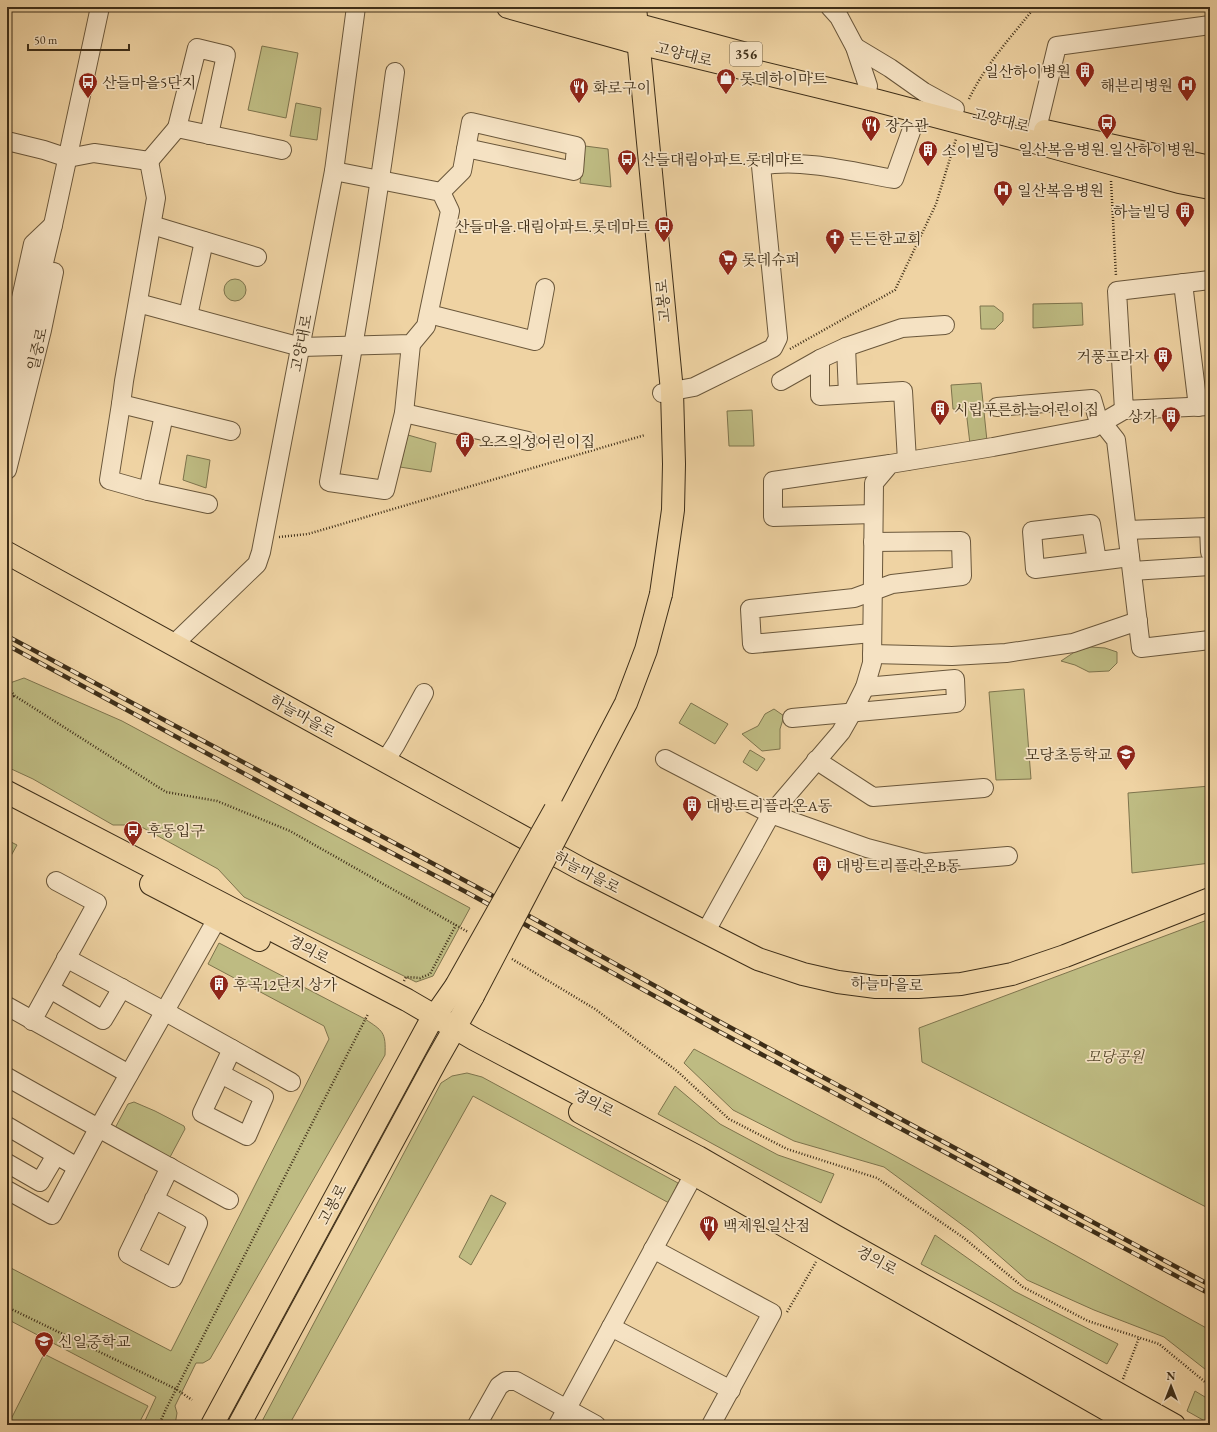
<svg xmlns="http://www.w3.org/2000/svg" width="1217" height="1432" font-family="'EB Garamond','Noto Serif KR',serif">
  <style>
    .green { fill: #bebb82; stroke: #7e744d }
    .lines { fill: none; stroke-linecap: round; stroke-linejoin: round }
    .minor-casing { stroke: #6a573b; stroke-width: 20 }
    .major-casing { stroke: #3e2e18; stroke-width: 24 }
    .path { stroke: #3e2e18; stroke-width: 2.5; stroke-dasharray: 1 2; stroke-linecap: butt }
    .minor { stroke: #f5e2c3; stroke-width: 18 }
    .major { stroke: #efd3a3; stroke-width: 22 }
    .rail-casing { stroke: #3e2e18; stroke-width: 4.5 }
    .rail { stroke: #f5e2c3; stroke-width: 3; stroke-dasharray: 9; stroke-linecap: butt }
    .major-bridge-casing { stroke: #3e2e18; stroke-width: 24; stroke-linecap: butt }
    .major-bridge { stroke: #efd3a3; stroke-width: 22 }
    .labels { text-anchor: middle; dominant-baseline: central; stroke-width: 3.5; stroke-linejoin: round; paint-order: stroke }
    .shield { fill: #f5e2c3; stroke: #75644b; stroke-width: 1 }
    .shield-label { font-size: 14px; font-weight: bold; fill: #3e2e18 }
    .street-label { font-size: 15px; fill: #3e2e18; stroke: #f5e2c3 }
    .poi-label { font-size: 15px; fill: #3e2e18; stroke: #f5e2c3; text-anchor: start }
    .park-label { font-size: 15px; font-style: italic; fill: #584a2d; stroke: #f5e2c3 }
  </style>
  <rect width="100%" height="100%" fill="#efd3a3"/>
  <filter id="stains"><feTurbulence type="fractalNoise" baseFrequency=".005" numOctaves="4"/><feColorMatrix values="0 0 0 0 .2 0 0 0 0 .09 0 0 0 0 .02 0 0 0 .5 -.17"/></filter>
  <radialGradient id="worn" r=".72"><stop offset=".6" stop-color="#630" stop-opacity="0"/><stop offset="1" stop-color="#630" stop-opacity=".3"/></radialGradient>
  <g class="green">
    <polygon points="262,46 298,53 286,118 248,110"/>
    <polygon points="296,103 321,108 317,140 290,136"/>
    <polygon points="585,146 608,149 611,187 580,183"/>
    <circle cx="235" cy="290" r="11"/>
    <polygon points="1082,303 1083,325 1033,328 1033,304"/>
    <polygon points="980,306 994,306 1003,313 1003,321 995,329 981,329"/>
    <polygon points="981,383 987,441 970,444 966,410 953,409 951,385"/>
    <polygon points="752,410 754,446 729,446 727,411"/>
    <polygon points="408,435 436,443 431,472 400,467"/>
    <polygon points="187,455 210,460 206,488 183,480"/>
    <polygon points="1091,647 1105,648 1117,652 1117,663 1109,671 1089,672 1075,665 1061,661 1076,651"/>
    <polygon points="24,678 122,721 470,908 433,976 416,982 244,897 218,869 138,825 113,825 33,779 7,767 7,684"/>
    <polygon points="1024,689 1031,779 996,780 989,692"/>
    <polygon points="691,703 728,724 715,744 679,723"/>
    <polygon points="774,709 784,716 780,729 780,749 762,751 742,734 758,726 765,714"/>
    <polygon points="750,750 765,759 757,771 743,762"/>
    <polygon points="1210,786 1210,863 1132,873 1128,793"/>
    <polygon points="7,840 17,845 7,863"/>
    <polygon points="1210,919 1210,1209 922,1062 919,1028"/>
    <path d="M219,943L365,1019C383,1031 386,1032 385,1055L210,1359L203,1363H196L175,1406L177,1413L175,1425H143L156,1397L7,1319V1266L171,1351L329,1039L324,1026L208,964Z"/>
    <polygon points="694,1049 888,1152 1210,1330 1210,1373 1164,1337 1094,1310 1027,1280 972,1232 884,1167 794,1141 733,1110 684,1063"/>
    <polygon points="467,1073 482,1077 678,1183 669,1203 473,1096 289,1425 260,1425 441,1083 452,1076"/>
    <polygon points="675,1086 720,1124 778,1155 834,1174 821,1203 658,1114"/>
    <polygon points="134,1102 155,1111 184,1126 185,1129 169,1159 114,1130 128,1104"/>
    <polygon points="491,1195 506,1203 471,1265 459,1257"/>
    <polygon points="935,1235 1014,1291 1118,1344 1107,1364 921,1264"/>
    <polygon points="44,1354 148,1406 138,1425 8,1425"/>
    <polygon points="1195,1391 1210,1400 1210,1424 1187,1411"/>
  </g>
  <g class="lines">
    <defs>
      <g id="minor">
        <polyline points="830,7 839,17 855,47 868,86 865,98"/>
        <polyline points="855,47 890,68 924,92 955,109"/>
        <path d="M395,72C377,209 354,346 329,482L385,490L404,413L411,344"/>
        <polyline points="177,128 197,48 226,55 209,135"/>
        <polyline points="1037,129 1057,46 1210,25"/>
        <polyline points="7,141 44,150 68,158 94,153 149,161"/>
        <polyline points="149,161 156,198 124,381 121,404 109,480 148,491 208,504"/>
        <polyline points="149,161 177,128 282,150"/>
        <polyline points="441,192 462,171 471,122 576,146 574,171 466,148"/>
        <polyline points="152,225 257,257"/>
        <polyline points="1210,280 1117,291 1124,410 1210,406"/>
        <polyline points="1183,283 1198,407"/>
        <polyline points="138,303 301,347 411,344 426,326 450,211 441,192 334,171"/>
        <polyline points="429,314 535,341 545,288"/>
        <polyline points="188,316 204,241"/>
        <polyline points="846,347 848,394"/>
        <polyline points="820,359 820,396 903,391 907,461"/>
        <polyline points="7,361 33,244 53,225"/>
        <polyline points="781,381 820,359 846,347 902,328 945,325"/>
        <path d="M662,393L694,387L773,348L778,338L761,166C801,158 854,172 894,179L918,112"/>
        <polyline points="121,404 231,431"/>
        <polyline points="997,407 1092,399 1097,416 1116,440 1141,648 1210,640"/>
        <polyline points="404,413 528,441"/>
        <polyline points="7,417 53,225 100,7"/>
        <polyline points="7,470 42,330 54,272"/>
        <polyline points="148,491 164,415"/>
        <polyline points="873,514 773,517 773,481 890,464"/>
        <polyline points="1127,530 1209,527 1210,552"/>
        <polyline points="1097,561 1091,524 1032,531 1035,569 1130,557"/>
        <polyline points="1132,571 1210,566"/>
        <polyline points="872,633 752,644 750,609 854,598 892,584 962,576 961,541 873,542"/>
        <polyline points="174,644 257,564 261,552 334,171 356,7"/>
        <polyline points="872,654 952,656 1006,653 1073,643 1138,621"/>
        <polyline points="792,718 956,703 955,679 865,687"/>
        <polyline points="665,759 771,814 867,848 924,863 1008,856"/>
        <polyline points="816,760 873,797 984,788"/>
        <polyline points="385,761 396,744 424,693"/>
        <polyline points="705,933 771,814 841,732 853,711 865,687 872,663 874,483 890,464 993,447 1093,428 1124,410"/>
        <polyline points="66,958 164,1011 291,1082"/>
        <polyline points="50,989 103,1020 122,988"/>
        <polyline points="7,1006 129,1074"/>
        <polyline points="32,1021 97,903 56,881"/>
        <polyline points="221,1074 264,1097 247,1136 202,1113 232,1049"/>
        <path d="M7,1077C81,1119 155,1159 229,1200"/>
        <polyline points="7,1126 77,1167"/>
        <polyline points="7,1163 40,1182 56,1155"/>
        <polyline points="7,1190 52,1215 98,1129 217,919"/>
        <polyline points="154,1199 198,1223 173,1278 128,1254 170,1167"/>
        <polyline points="653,1249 772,1313 711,1425"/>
        <polyline points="611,1327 731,1390"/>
        <polyline points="477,1425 499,1386 506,1381 516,1381 596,1425"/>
        <polyline points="558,1425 694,1174"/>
      </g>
      <g id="major">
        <polyline points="508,7 626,40 878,101 1034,142 1179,182 1210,188"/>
        <polyline points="635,7 672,391 674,464 673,510 661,594"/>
        <polyline points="576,11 601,18 624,21 743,53"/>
        <polyline points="1045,131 1210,167"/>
        <polyline points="7,553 583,870 758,959 803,974 838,982 876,987 918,987 961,984 1012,974 1065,956 1210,899"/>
        <polyline points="7,792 407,1000 474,1039 698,1157 835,1236 1174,1425"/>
        <polyline points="151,884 259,940"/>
        <polyline points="580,1112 694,1174 1134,1425"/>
        <polyline points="212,1425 428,1026 456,986"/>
        <polyline points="239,1425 436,1061 473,996"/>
      </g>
    </defs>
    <use href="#minor" class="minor-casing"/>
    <use href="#major" class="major-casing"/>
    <g class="path">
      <path d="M969,99C985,65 1012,36 1035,7"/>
      <polyline points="1111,181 1116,276"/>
      <polyline points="790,349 895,290 936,204 956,139"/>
      <polyline points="279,537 308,534 645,435"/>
      <polyline points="7,686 15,696 166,792 217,801 290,831 468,932"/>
      <polyline points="7,697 14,696"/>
      <polyline points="512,959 595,1009 677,1071 729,1119 787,1149 877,1178 964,1238 1023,1287 1088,1321 1159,1344 1210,1386"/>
      <polyline points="404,981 406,977 420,978 430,974 456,925"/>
      <polyline points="7,1307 176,1389 192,1400"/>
      <polyline points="787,1312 816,1262"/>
      <polyline points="1123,1379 1139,1338"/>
      <polyline points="159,1425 166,1409 368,1014"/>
    </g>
    <use href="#minor" class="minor"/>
    <use href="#major" class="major"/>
    <defs>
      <g id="rail">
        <polyline points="7,636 475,886 722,1023 1210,1285"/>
        <polyline points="7,645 339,825 468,893 718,1031 1210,1294"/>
      </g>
    </defs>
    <use href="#rail" class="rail-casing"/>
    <use href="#rail" class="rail"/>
    <defs>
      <g id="major-bridge">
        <polyline points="456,986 555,810"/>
        <polyline points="473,996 626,703 646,650 661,594"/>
      </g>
    </defs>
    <use href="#major-bridge" class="major-bridge-casing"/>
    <use href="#major-bridge" class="major-bridge"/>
  </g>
  <defs>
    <symbol id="building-pin" viewBox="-11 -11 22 30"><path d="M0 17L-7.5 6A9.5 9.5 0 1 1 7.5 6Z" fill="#8f2418" stroke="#f5e2c3"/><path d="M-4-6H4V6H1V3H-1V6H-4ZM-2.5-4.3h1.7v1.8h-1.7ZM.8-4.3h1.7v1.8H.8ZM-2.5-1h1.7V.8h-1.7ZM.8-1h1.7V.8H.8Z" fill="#fff"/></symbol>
    <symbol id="shop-pin" viewBox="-11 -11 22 30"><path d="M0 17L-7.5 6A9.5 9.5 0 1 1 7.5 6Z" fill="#8f2418" stroke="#f5e2c3"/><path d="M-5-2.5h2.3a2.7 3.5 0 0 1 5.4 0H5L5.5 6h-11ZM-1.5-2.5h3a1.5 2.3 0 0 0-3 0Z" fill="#fff"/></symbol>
    <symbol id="bus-pin" viewBox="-11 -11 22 30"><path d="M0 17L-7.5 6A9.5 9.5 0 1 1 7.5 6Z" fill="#8f2418" stroke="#f5e2c3"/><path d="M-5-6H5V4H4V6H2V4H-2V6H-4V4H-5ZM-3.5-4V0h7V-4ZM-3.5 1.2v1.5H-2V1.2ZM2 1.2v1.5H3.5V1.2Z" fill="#fff"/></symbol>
    <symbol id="hospital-pin" viewBox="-11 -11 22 30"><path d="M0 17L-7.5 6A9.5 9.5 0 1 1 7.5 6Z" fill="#8f2418" stroke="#f5e2c3"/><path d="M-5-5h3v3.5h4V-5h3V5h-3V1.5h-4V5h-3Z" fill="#fff"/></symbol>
    <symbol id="restaurant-pin" viewBox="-11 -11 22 30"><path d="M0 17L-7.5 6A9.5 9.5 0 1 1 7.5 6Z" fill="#8f2418" stroke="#f5e2c3"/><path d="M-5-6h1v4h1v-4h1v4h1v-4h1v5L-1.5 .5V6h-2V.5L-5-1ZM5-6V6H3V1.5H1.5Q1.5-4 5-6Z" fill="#fff"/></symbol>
    <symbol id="church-pin" viewBox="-11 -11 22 30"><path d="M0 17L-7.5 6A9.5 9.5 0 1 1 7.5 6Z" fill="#8f2418" stroke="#f5e2c3"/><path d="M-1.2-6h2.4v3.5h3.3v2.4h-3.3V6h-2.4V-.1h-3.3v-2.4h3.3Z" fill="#fff"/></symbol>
    <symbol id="supermarket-pin" viewBox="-11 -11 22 30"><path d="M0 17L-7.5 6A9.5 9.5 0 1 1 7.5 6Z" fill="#8f2418" stroke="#f5e2c3"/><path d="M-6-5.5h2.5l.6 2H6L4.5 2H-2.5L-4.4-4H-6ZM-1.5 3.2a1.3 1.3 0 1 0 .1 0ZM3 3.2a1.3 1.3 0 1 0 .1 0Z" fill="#fff"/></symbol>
    <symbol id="school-pin" viewBox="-11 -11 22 30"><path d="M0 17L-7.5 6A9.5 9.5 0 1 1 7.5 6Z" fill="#8f2418" stroke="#f5e2c3"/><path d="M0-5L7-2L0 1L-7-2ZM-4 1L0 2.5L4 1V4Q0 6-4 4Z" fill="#fff"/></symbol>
  </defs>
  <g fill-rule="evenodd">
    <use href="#building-pin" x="1074" y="60" width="22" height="30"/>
    <use href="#shop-pin" x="715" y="67" width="22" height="30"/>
    <use href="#bus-pin" x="77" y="71" width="22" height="30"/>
    <use href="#hospital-pin" x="1176" y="74" width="22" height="30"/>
    <use href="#restaurant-pin" x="568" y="76" width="22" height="30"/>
    <use href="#bus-pin" x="1096" y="112" width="22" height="30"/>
    <use href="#restaurant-pin" x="860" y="114" width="22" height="30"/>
    <use href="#building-pin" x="917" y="139" width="22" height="30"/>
    <use href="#bus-pin" x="616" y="148" width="22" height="30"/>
    <use href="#hospital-pin" x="992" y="179" width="22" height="30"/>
    <use href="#building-pin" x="1174" y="200" width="22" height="30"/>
    <use href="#bus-pin" x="653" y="215" width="22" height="30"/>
    <use href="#church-pin" x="824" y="227" width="22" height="30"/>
    <use href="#supermarket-pin" x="717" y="248" width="22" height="30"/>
    <use href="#building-pin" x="1152" y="345" width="22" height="30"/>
    <use href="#building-pin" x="929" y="398" width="22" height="30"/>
    <use href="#building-pin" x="1160" y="405" width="22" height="30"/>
    <use href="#building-pin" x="454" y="430" width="22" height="30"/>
    <use href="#school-pin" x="1115" y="743" width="22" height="30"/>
    <use href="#building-pin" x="681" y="794" width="22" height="30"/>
    <use href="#bus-pin" x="122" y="819" width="22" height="30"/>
    <use href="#building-pin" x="811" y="854" width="22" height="30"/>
    <use href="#building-pin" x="208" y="973" width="22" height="30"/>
    <use href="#restaurant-pin" x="698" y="1214" width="22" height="30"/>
    <use href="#school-pin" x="33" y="1330" width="22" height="30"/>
  </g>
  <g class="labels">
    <rect class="shield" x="730" y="42" width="32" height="24" rx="3"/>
    <g class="shield-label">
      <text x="746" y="54">356</text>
    </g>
    <g class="street-label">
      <text transform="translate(684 54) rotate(14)">고양대로</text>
      <text transform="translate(1001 120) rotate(14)">고양대로</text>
      <text transform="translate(663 301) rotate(-95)">고봉로</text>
      <text transform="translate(301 343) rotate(-79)">고양대로</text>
      <text transform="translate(37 349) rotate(-77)">일중로</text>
      <text transform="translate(303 716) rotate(29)">하늘마을로</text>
      <text transform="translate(587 872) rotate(28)">하늘마을로</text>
      <text transform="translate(309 949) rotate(28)">경의로</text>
      <text transform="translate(887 984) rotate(2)">하늘마을로</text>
      <text transform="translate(594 1102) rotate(28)">경의로</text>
      <text transform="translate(332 1204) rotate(-62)">고봉로</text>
      <text transform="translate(877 1260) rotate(29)">경의로</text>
    </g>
    <g class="poi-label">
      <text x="1071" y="71" text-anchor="end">일산하이병원</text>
      <text x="740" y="78">롯데하이마트</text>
      <text x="102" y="82">산들마을5단지</text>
      <text x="1173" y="85" text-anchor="end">해븐리병원</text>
      <text x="593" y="87">화로구이</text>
      <text x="885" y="125">장수관</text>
      <text x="1107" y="149" text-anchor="middle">일산복음병원.일산하이병원</text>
      <text x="942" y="150">소이빌딩</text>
      <text x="641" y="159">산들대림아파트.롯데마트</text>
      <text x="1017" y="190">일산복음병원</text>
      <text x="1171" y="211" text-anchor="end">하늘빌딩</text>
      <text x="650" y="226" text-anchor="end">산들마을.대림아파트.롯데마트</text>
      <text x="849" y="238">든든한교회</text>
      <text x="742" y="259">롯데슈퍼</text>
      <text x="1149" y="356" text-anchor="end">거풍프라자</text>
      <text x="954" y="409">시립푸른하늘어린이집</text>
      <text x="1157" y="416" text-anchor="end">상가</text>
      <text x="479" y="441">오즈의성어린이집</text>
      <text x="1112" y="754" text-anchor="end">모당초등학교</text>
      <text x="706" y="805">대방트리플라온A동</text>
      <text x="147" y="830">후동입구</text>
      <text x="836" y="865">대방트리플라온B동</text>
      <text x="233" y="984">후곡12단지 상가</text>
      <text x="723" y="1225">백제원일산점</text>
      <text x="58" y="1341">신일중학교</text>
    </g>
    <g class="park-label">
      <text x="1115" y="1056">모당공원</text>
    </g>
  </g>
  <rect width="1217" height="1432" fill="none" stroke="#efd3a3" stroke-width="24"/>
  <rect x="8" y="8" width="1201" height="1416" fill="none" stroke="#3e2e18" stroke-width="2"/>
  <rect x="12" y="12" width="1193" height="1408" fill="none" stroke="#3e2e18"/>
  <g transform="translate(1171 1386)" stroke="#f5e2c3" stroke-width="3" paint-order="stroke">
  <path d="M0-3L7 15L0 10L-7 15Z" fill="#3e2e18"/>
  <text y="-6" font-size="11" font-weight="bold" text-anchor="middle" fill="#3e2e18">N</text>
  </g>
  <path d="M28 44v6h101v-6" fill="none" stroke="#3e2e18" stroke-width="2"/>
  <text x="34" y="44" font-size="12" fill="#3e2e18" stroke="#f5e2c3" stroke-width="3" paint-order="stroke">50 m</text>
  <rect width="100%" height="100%" filter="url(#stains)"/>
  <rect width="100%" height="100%" fill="url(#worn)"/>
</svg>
